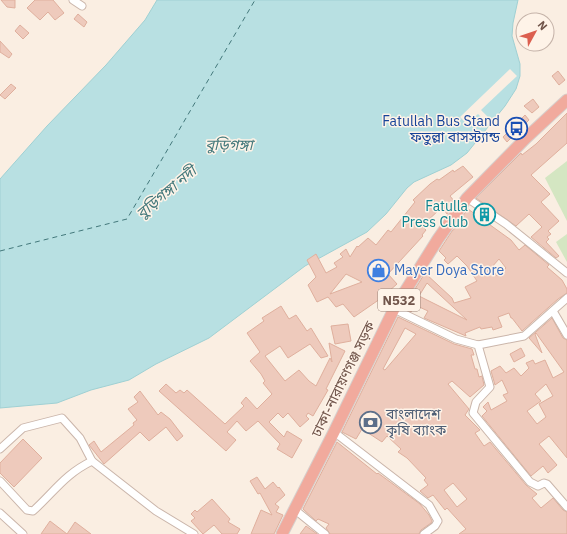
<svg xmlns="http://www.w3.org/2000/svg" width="567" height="534" font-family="'IBM Plex Sans','Noto Sans Bengali',sans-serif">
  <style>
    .green { fill: #d4e6c2 }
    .water { fill: #b8e0e2; stroke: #9fd0d3 }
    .pier { fill: #faeee2 }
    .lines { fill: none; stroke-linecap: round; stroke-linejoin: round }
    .ferry { stroke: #43787b; stroke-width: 1; stroke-dasharray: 5 4; stroke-linecap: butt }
    .building { fill: #eecabc; stroke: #dfaf9d; fill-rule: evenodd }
    .minor-casing { stroke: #cab5aa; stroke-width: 9 }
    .highway-casing { stroke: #d7cfcc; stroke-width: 13 }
    .minor { stroke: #fff; stroke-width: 7 }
    .highway { stroke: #f1aa9d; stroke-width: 11 }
    .labels { text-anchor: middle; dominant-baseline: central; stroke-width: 3; stroke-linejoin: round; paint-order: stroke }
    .shield { fill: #fef3e8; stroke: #9b8479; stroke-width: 1 }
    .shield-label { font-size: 13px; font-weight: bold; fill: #70544a }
    .transit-label { font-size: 14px; fill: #164399; stroke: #fef3e8; text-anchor: end }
    .culture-label { font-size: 14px; fill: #0d838f; stroke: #fef3e8; text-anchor: end }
    .shop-label { font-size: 14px; fill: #366cbe; stroke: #fef3e8; text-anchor: start }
    .street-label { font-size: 14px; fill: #70544a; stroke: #fef3e8 }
    .service-label { font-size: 14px; fill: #4e5e75; stroke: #fef3e8; text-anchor: start }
    .water-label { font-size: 15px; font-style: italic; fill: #43787b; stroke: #fef3e8 }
  </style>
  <rect width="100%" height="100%" fill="#faeee2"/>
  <g class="green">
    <polygon points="567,161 567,221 545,178"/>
    <polygon points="567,234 567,262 556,242"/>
  </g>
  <polygon class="water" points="157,0 518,0 513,23 512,36 520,64 520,76 516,89 505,106 467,153 451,165 414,182 407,188 386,214 367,232 305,266 209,338 156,364 129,380 91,390 57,403 0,408 0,179 47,126 106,65 145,20"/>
  <polygon class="pier" points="510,69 517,76 481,110 494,123 491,127 478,114 467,124 460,117"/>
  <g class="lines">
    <polyline class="ferry" points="0,251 127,219 255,0"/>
  </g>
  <g class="building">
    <polygon points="1,0 15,0 15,8 7,7"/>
    <polygon points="35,0 53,0 64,13 55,20 48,12 40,20 27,8"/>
    <polygon points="78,14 87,22 84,27 74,19"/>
    <polygon points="20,25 29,33 23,39 15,31"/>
    <polygon points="0,41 12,54 9,58 0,52"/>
    <polygon points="558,71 565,80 559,85 552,76"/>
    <polygon points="11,84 16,88 5,99 0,95"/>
    <polygon points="533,99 539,107 532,113 524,106"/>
    <polygon points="567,113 567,143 531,175 550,194 541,202 559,221 548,231 551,234 547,237 549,239 546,242 559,256 556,258 531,237 542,227 529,214 516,226 476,198 521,153 522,155 536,144"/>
    <polygon points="525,115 529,120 507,142 503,137"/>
    <path d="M463,166L473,177L450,196L455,202L447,214L442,207L422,226L426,230L422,235L423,236L388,274L397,284L380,299L354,317L343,304L336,307L328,297L317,302L308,285L316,277L307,260L316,254L326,273L337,267L334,263L343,257L340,254L346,249L350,257L357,246L358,247L368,238L376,245L388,230L391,232L415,202L413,200L430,184L437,179L439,180L453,170L454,172ZM346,274L362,282L330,294Z"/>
    <path d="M468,209L511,240L519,250L525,245L549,265L547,267L562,280L567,289V293L558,299L522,331L512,318H511L509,313L498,317L502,327L493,330L492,327L481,329L480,327L465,333L466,336L424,318L428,311L415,305L411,312L403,308L425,273L452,298L454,303L471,298L465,287L477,281L467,266L457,256L448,264L444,260L446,258L439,251L452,231L465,220L462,217ZM499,259L506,268L497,276L491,268ZM427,283L467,320L419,296Z"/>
    <polygon points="281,306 289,319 296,315 307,331 311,328 328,356 321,358 310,344 288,358 280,346 265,356 285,381 299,370 309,381 316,386 330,358 332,362 329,343 345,351 326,389 328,390 313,416 308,413 306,416 309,419 300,427 288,413 283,418 278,413 269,422 284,437 287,431 302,440 292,458 277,449 280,444 258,421 246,431 237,421 227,432 236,440 226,451 159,391 166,384 176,393 180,390 184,393 187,390 225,424 244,406 241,403 246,397 257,409 272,394 263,383 265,381 261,374 250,361 260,352 247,333 264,321 262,318"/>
    <path d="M398,317L454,344L472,349L474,355H471L475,369H477L479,377L482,376L484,385L470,397L452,381L448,384L469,409L465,415L480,430L475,433L484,446L490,442L526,485L537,494L532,498L541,508L553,498L563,510L567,512V534H459L466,529L447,508L445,510L433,495L428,498L420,491L428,485L424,480L426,478L407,458L398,452L401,449L387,436L382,442L362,429L356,439L342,432ZM405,328L416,334L385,370L383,369ZM453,483L467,499L457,507L444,490Z"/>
    <path d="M552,318L563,338L567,340V458L549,436L539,444L557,465L548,473L543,466L531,476L482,416L487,411L483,407L488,402L491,410L507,401L503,395L508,393L502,380L495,385L491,371L500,366L506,373L514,368L521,376L529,368L526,363L533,360L535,364L545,360L553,378L564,372L536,333L535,334L542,353L529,338ZM546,384L553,396L539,404L546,417L537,424L527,411L541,401L535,394Z"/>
    <polygon points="348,324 351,341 335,344 331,326"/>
    <polygon points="521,348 525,356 514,362 510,354"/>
    <polygon points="140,391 158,415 161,412 170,419 183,436 177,441 166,427 149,441 140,432 104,464 89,445 94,441 101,452 134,425 133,423 137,420 128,409 138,402 134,397"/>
    <polygon points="23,439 42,458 14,487 0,473 0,463"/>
    <polygon points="337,442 377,474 378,473 420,504 429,515 432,521 431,523 421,530 419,534 330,534 326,528 329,524 318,519 316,521 303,509"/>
    <polygon points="257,477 265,489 273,482 278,488 279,487 285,495 275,504 279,507 276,512 283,515 274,534 251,534 261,510 272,515 260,493 258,494 250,481"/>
    <polygon points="212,499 230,519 228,522 240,529 237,534 222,534 214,525 203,534 191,521 195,518 191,514 195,510 197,512"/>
    <polygon points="50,521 67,534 75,522 91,534 41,534"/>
    <polygon points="306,526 317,534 300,534"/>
  </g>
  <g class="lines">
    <defs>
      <g id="minor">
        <polyline points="73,0 82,6"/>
        <polyline points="467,198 506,224 567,273"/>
        <polyline points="394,309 456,339 478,345 490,387 476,402 473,413 530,482 538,486 544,483 547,484 567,507"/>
        <polyline points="553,311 567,335"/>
        <polyline points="478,345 524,336 567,298"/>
        <polyline points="334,432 429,505 438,521 435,526 424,534"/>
        <polyline points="0,449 23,428 62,418 80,438 92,461 156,511 194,534"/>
        <path d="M0,481L27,510L33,511C54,492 65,474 92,461"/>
        <polyline points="294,509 325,534"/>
        <polyline points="0,513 23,534"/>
      </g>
      <polyline id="highway" points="282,534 334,432 394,309 438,239 467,198 526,138 567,100"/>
    </defs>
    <use href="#minor" class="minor-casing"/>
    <use href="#highway" class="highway-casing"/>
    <use href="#minor" class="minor"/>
    <use href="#highway" class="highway"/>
  </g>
  <defs>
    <symbol id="bus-ring" viewBox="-11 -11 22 22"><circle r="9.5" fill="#fef3e8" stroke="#1a4fb4" stroke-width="1.5"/><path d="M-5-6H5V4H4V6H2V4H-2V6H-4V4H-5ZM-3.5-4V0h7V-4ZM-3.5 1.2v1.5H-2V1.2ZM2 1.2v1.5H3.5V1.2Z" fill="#1a4fb4"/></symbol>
    <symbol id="building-ring" viewBox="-11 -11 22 22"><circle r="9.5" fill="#fef3e8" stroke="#0f9aa8" stroke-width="1.5"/><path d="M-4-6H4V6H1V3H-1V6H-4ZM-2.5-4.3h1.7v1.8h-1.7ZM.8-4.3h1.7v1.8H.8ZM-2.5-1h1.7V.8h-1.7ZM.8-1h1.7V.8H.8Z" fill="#0f9aa8"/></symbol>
    <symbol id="shop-ring" viewBox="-11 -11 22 22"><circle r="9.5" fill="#fef3e8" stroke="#3f7fe0" stroke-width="1.5"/><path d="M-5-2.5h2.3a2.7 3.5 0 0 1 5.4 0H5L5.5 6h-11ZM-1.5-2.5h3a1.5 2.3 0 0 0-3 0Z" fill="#3f7fe0"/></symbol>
    <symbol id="bank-ring" viewBox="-11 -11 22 22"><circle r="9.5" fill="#fef3e8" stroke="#5c6f8a" stroke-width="1.5"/><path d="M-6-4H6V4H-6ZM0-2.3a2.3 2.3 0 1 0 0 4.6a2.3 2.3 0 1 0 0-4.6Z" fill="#5c6f8a"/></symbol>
  </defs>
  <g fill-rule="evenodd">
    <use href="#bus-ring" x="504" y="116" width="25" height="25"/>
    <use href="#building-ring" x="472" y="202" width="25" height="25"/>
    <use href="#shop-ring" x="366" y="258" width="25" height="25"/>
    <use href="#bank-ring" x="358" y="410" width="25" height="25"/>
  </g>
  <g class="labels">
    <rect class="shield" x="378" y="289" width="42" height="22" rx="3"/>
    <g class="shield-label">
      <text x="399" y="300">N532</text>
    </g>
    <g class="transit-label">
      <text x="500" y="121">Fatullah Bus Stand<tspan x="500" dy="16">ফতুল্লা বাসস্ট্যান্ড</tspan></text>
    </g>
    <g class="culture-label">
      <text x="468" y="206">Fatulla<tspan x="468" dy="16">Press Club</tspan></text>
    </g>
    <g class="shop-label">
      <text x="394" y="270">Mayer Doya Store</text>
    </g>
    <g class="street-label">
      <text transform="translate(343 379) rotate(-64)">ঢাকা-নারায়ণগঞ্জ সড়ক</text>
    </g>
    <g class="service-label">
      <text x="386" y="414">বাংলাদেশ<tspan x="386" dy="16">কৃষি ব্যাংক</tspan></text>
    </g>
    <g class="water-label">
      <text x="229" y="144">বুড়িগঙ্গা</text>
      <text transform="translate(166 192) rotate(-40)">বুড়িগঙ্গা নদী</text>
    </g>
  </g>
  <g transform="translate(535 32) rotate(50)"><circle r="19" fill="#fef3e8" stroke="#c5b3a9"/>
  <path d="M0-3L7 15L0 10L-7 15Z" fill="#dc5f4f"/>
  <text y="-6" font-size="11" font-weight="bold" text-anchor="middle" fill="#70544a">N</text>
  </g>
</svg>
